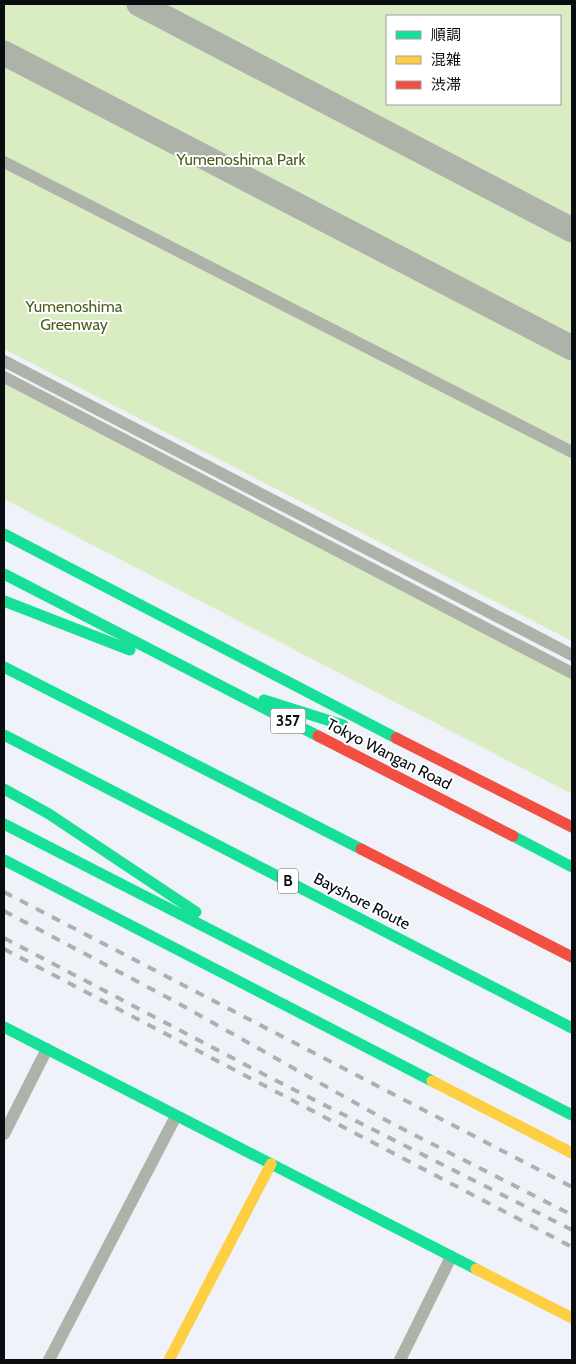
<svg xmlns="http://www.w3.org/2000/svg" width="576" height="1364" font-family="Cabin,'Noto Sans JP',sans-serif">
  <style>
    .green { fill: #daecc2; fill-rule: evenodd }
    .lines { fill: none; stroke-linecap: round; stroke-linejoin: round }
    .lane { stroke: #aeb3a9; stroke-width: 12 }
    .street { stroke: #aeb3a9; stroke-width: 25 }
    .fast { stroke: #16e098; stroke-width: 11 }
    .slow { stroke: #ffcf43; stroke-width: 11 }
    .jam { stroke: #f24e42; stroke-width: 11 }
    .rail { stroke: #adb1ac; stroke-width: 4; stroke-dasharray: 9 9; stroke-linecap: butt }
    .fast-bridge { stroke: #16e098; stroke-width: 11 }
    .jam-bridge { stroke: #f24e42; stroke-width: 11 }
    .labels { text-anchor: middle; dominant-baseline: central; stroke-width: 4; stroke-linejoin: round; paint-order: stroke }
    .shield { fill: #fff; stroke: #535558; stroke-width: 1 }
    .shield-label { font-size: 15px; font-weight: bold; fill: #090c11 }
    .park-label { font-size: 16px; fill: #4b601f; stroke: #fff }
    .street-label { font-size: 16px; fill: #090c11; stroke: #fff }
  </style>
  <rect width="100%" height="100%" fill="#eff2f8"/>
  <g class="green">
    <path d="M4,4H572V641L4,349ZM387,16H560V104H387Z"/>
    <polygon points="4,384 572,679 572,794 4,499"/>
  </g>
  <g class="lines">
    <g class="lane">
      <polyline points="4,162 572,452"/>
      <polyline points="4,361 572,655"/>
      <polyline points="4,377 572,673"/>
      <polyline points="4,1134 47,1049"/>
      <polyline points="49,1360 176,1116"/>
      <polyline points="400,1360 451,1257"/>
    </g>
    <g class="street">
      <polyline points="139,4 572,230"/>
      <polyline points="4,53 572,348"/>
    </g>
    <g class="fast">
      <polyline points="4,534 396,738"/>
      <polyline points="4,601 130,650"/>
      <polyline points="4,667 361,849"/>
      <polyline points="264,700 343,725"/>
      <polyline points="4,735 572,1028"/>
      <polyline points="4,789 49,814 196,912"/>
      <polyline points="4,860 432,1081"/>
      <polyline points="4,1027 476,1269"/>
    </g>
    <g class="slow">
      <polyline points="432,1081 572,1153"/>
      <polyline points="476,1269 572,1318"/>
      <polyline points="169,1360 271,1164"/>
    </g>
    <g class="jam">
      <polyline points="396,738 572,827"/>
      <polyline points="361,849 572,957"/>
    </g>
    <g class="rail">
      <polyline points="4,892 572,1187"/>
      <polyline points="4,911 176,1002 391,1123 572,1215"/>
      <polyline points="4,938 265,1075 572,1230"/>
      <polyline points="4,949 572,1247"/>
    </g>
    <g class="fast-bridge">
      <polyline points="4,574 318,736"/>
      <polyline points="4,824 572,1115"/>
      <polyline points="513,836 572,867"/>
    </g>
    <polyline class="jam-bridge" points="318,736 513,836"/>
  </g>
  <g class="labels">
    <g class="shield">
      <rect x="270.5" y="708.5" width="35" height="25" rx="4"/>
      <rect x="278" y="868.5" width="20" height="25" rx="4"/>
    </g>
    <g class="shield-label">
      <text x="288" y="721">357</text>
      <text x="288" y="881">B</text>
    </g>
    <g class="park-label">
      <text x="241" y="159">Yumenoshima Park</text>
      <text x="74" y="306">Yumenoshima<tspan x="74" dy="18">Greenway</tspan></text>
    </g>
    <g class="street-label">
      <text transform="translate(389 754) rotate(27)">Tokyo Wangan Road</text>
      <text transform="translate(362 901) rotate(27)">Bayshore Route</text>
    </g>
  </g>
  <rect width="576" height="1364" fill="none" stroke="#090c11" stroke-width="10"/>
  <rect x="386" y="15" width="175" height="90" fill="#ffffff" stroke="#9d9ea0"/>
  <rect x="396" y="31" width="25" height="8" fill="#16e098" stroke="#9d9ea0"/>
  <text x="431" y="40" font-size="15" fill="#090c11">順調</text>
  <rect x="396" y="56" width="25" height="8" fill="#ffcf43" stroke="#9d9ea0"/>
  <text x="431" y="65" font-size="15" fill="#090c11">混雑</text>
  <rect x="396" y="81" width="25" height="8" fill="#f24e42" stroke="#9d9ea0"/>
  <text x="431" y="90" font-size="15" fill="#090c11">渋滞</text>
</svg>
